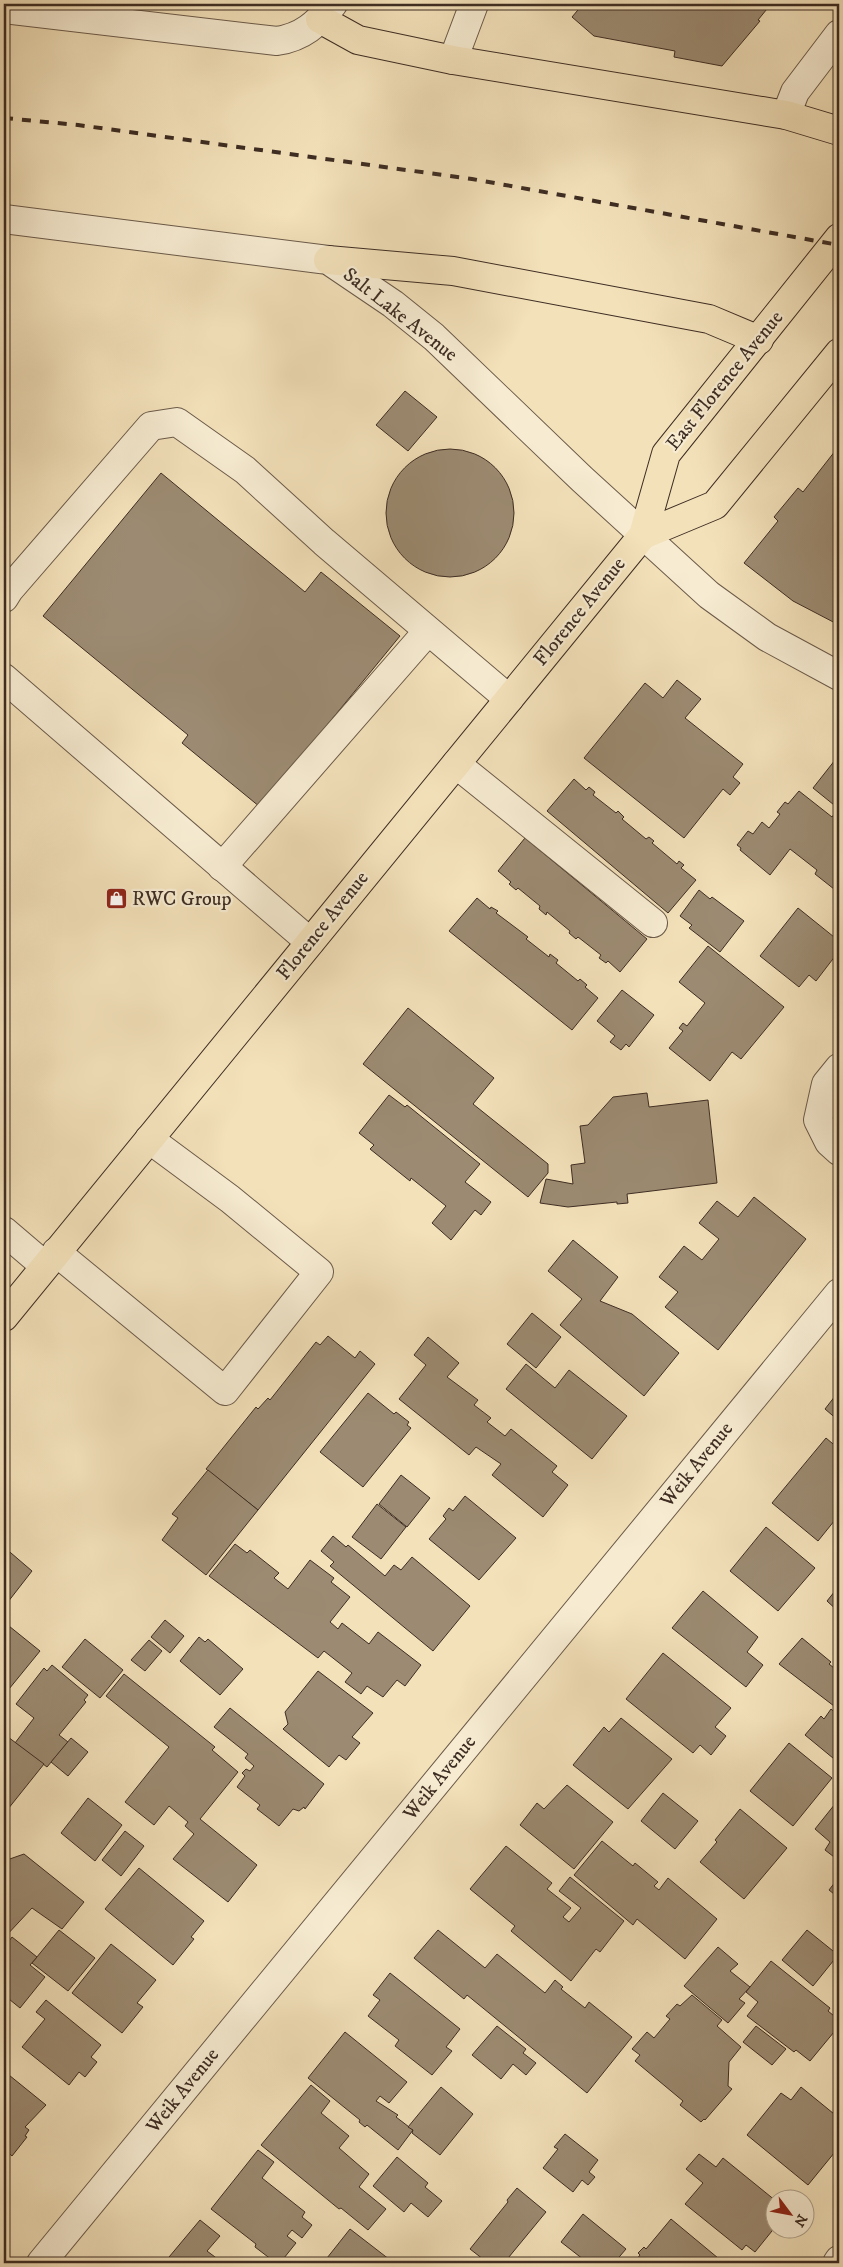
<svg xmlns="http://www.w3.org/2000/svg" width="843" height="2267" font-family="'IM FELL DW Pica',serif">
  <style>
    .building { fill: #9c8b72; stroke: #3e2d23 }
    .lines { fill: none; stroke-linecap: round; stroke-linejoin: round }
    .minor-casing { stroke: #6b5a49; stroke-width: 30 }
    .major-casing { stroke: #3e2d23; stroke-width: 30 }
    .minor { stroke: #f7ecd2; stroke-width: 28 }
    .major { stroke: #f3e1ba; stroke-width: 28 }
    .rail { stroke: #3e2d23; stroke-width: 4; stroke-dasharray: 9 9; stroke-linecap: butt }
    .labels { text-anchor: middle; dominant-baseline: central; stroke-width: 4.5; stroke-linejoin: round; paint-order: stroke }
    .street-label { font-size: 20px; fill: #3e2d23; stroke: #f7ecd2 }
    .poi-label { font-size: 20px; fill: #3e2d23; stroke: #f7ecd2; text-anchor: start }
  </style>
  <rect width="100%" height="100%" fill="#f3e1ba"/>
  <filter id="stains"><feTurbulence type="fractalNoise" baseFrequency=".004" numOctaves="4"/><feColorMatrix values="0 0 0 0 .2 0 0 0 0 .09 0 0 0 0 .02 0 0 0 .5 -.17"/></filter>
  <radialGradient id="worn" r=".72"><stop offset=".6" stop-color="#630" stop-opacity="0"/><stop offset="1" stop-color="#630" stop-opacity=".3"/></radialGradient>
  <g class="building">
    <polygon points="583,4 771,4 758,20 760,21 722,66 674,57 675,51 594,36 572,17"/>
    <polygon points="405,391 437,417 408,451 376,425"/>
    <polygon points="839,446 839,625 793,601 744,563 778,521 774,517 798,488 803,492"/>
    <circle cx="450" cy="513" r="64"/>
    <polygon points="161,473 305,592 321,572 400,636 260,807 182,743 188,735 43,616"/>
    <polygon points="677,680 701,699 685,718 743,764 733,777 740,783 730,795 723,789 684,838 584,758 645,683 663,698"/>
    <polygon points="839,755 839,809 813,788"/>
    <polygon points="574,779 586,790 589,787 595,792 593,795 616,813 618,811 624,817 622,819 646,839 649,837 654,841 652,843 677,864 679,861 684,865 681,868 696,880 668,913 547,811"/>
    <polygon points="799,791 832,817 837,810 839,812 839,893 815,874 817,870 790,849 770,875 740,850 741,848 737,845 748,831 753,834 762,822 769,828 780,814 777,812 785,802 788,804"/>
    <polygon points="525,838 647,939 620,972 608,961 606,963 599,958 601,955 578,937 576,939 569,933 570,931 547,912 546,915 539,909 540,906 518,888 516,890 509,884 511,882 498,871"/>
    <polygon points="699,890 710,899 712,897 744,921 720,952 689,928 692,925 680,916"/>
    <polygon points="477,898 490,909 491,907 498,911 496,913 528,937 526,939 549,957 550,954 558,960 556,963 578,981 580,979 587,985 585,987 598,998 572,1030 449,931"/>
    <polygon points="798,908 839,941 839,951 816,981 809,975 799,987 760,956"/>
    <polygon points="708,946 784,1007 741,1059 732,1052 710,1081 669,1048 683,1031 679,1028 683,1023 687,1026 705,1003 679,982"/>
    <polygon points="622,990 654,1015 629,1047 626,1044 621,1050 610,1042 615,1036 597,1021"/>
    <polygon points="408,1008 494,1078 473,1104 548,1164 548,1173 528,1197 363,1064"/>
    <polygon points="647,1093 649,1107 708,1100 717,1183 627,1194 628,1203 617,1204 617,1202 568,1207 540,1203 546,1179 573,1184 571,1165 585,1163 580,1126 588,1125 613,1097"/>
    <polygon points="389,1095 405,1107 407,1105 480,1164 465,1182 491,1202 481,1215 475,1210 451,1240 432,1223 446,1206 411,1178 410,1181 370,1149 374,1145 359,1133"/>
    <polygon points="754,1197 806,1239 718,1350 665,1307 678,1292 659,1277 684,1246 702,1260 719,1239 699,1223 717,1201 738,1217"/>
    <polygon points="573,1240 618,1277 600,1301 632,1314 679,1353 644,1396 560,1325 582,1299 548,1271"/>
    <polygon points="532,1313 561,1337 536,1368 507,1344"/>
    <polygon points="328,1336 355,1358 360,1351 375,1364 258,1510 206,1469 256,1407 258,1409 268,1398 270,1400 316,1342 320,1345"/>
    <polygon points="428,1337 459,1363 447,1377 478,1400 474,1405 491,1418 487,1422 505,1436 511,1429 557,1466 552,1472 568,1485 543,1517 492,1475 501,1464 476,1447 469,1455 399,1399 426,1365 414,1355"/>
    <polygon points="526,1364 555,1388 569,1370 627,1416 592,1459 506,1389"/>
    <polygon points="839,1391 839,1421 825,1409"/>
    <polygon points="368,1393 394,1414 396,1412 409,1422 407,1425 411,1428 363,1487 320,1452"/>
    <polygon points="826,1438 839,1449 839,1515 818,1541 772,1503"/>
    <polygon points="208,1470 258,1510 206,1575 162,1540 178,1518 172,1514"/>
    <polygon points="401,1475 430,1498 407,1527 379,1504"/>
    <polygon points="465,1496 516,1538 479,1580 429,1539 446,1519 443,1516 449,1508 453,1511"/>
    <polygon points="377,1504 406,1527 381,1559 352,1537"/>
    <polygon points="766,1527 815,1568 778,1611 730,1571"/>
    <polygon points="333,1536 346,1547 348,1545 385,1576 394,1565 401,1570 412,1557 470,1606 433,1651 330,1566 334,1562 321,1551"/>
    <polygon points="235,1544 247,1553 250,1550 279,1573 274,1578 288,1589 310,1560 334,1578 331,1582 350,1597 330,1622 338,1629 342,1623 369,1644 378,1632 421,1665 405,1686 397,1680 383,1697 367,1686 361,1694 345,1682 352,1673 324,1651 318,1658 209,1576"/>
    <polygon points="4,1547 32,1571 4,1607"/>
    <polygon points="839,1586 839,1612 827,1601"/>
    <polygon points="703,1591 758,1637 747,1652 763,1665 746,1687 672,1628"/>
    <polygon points="165,1620 184,1636 170,1653 151,1637"/>
    <polygon points="4,1622 40,1651 9,1689 4,1684"/>
    <polygon points="199,1637 205,1642 208,1639 243,1669 220,1695 180,1661"/>
    <polygon points="802,1638 831,1662 829,1664 839,1672 839,1700 834,1706 779,1664"/>
    <polygon points="85,1639 123,1670 100,1698 62,1667"/>
    <polygon points="149,1640 162,1651 145,1671 131,1660"/>
    <polygon points="663,1653 731,1708 715,1727 726,1736 711,1755 700,1745 693,1753 626,1699"/>
    <polygon points="52,1665 88,1695 84,1700 86,1702 59,1735 68,1742 47,1767 15,1743 34,1718 16,1704 44,1668 47,1671"/>
    <polygon points="318,1671 373,1713 352,1737 360,1743 346,1760 339,1755 329,1767 283,1729 288,1724 285,1712"/>
    <polygon points="124,1674 215,1747 212,1750 238,1772 200,1819 257,1865 228,1902 173,1859 194,1834 185,1826 188,1822 169,1806 154,1825 125,1802 169,1747 106,1696"/>
    <polygon points="230,1708 324,1784 305,1809 304,1807 299,1811 293,1809 279,1826 257,1809 260,1805 237,1787 245,1776 242,1773 246,1769 250,1771 254,1766 245,1758 248,1754 214,1727"/>
    <polygon points="831,1709 839,1716 839,1763 805,1735 821,1716 824,1719"/>
    <polygon points="621,1718 672,1759 628,1809 573,1765 604,1727 609,1732"/>
    <polygon points="4,1734 44,1764 4,1814"/>
    <polygon points="71,1738 88,1752 68,1776 51,1762"/>
    <polygon points="789,1743 832,1778 793,1826 750,1791"/>
    <polygon points="567,1785 613,1822 574,1869 520,1825 537,1803 544,1809"/>
    <polygon points="663,1793 698,1821 675,1849 641,1821"/>
    <polygon points="88,1798 122,1825 95,1861 61,1833"/>
    <polygon points="839,1799 839,1859 838,1860 825,1850 830,1842 815,1829"/>
    <polygon points="740,1809 787,1848 744,1899 700,1862 717,1842 715,1840"/>
    <polygon points="125,1831 144,1846 121,1876 102,1860"/>
    <polygon points="602,1841 633,1866 635,1863 658,1882 654,1886 659,1890 668,1878 717,1919 685,1959 637,1919 633,1925 574,1875"/>
    <polygon points="506,1846 552,1883 547,1889 571,1908 563,1917 569,1922 581,1908 559,1891 570,1877 624,1921 600,1952 596,1949 571,1981 511,1931 515,1926 470,1889"/>
    <polygon points="24,1854 84,1902 62,1929 32,1908 5,1937 4,1879 8,1873 4,1861"/>
    <polygon points="139,1868 204,1921 191,1937 194,1939 173,1965 105,1909"/>
    <polygon points="839,1877 839,1898 829,1890"/>
    <polygon points="59,1930 95,1958 68,1991 32,1963"/>
    <polygon points="438,1930 485,1968 497,1954 545,1993 555,1980 563,1987 561,1989 585,2008 589,2002 632,2037 587,2093 467,1995 464,1999 414,1958"/>
    <polygon points="807,1930 838,1955 813,1986 782,1960"/>
    <polygon points="12,1937 37,1957 30,1965 45,1977 20,2008 4,1995 4,1948"/>
    <polygon points="111,1944 156,1980 137,2003 143,2007 122,2033 72,1993"/>
    <polygon points="718,1947 738,1964 730,1971 750,1987 739,1999 745,2003 728,2023 684,1986"/>
    <polygon points="771,1961 830,2008 828,2011 839,2020 839,2026 810,2061 796,2050 794,2052 747,2016 758,2002 746,1992"/>
    <polygon points="390,1973 460,2029 446,2047 452,2051 432,2075 395,2046 399,2040 368,2016 380,2000 373,1995"/>
    <polygon points="692,1995 722,2020 717,2026 741,2047 729,2062 728,2086 732,2089 705,2120 704,2119 701,2122 680,2105 683,2101 635,2061 640,2055 632,2049 647,2032 654,2038 670,2019 666,2016 677,2004 680,2006"/>
    <polygon points="46,2000 101,2045 91,2057 97,2062 85,2077 79,2072 69,2085 22,2047 45,2019 36,2012"/>
    <polygon points="497,2026 526,2049 523,2053 536,2063 526,2075 513,2064 501,2079 472,2055"/>
    <polygon points="756,2026 786,2049 772,2065 743,2042"/>
    <polygon points="345,2032 407,2082 389,2103 380,2096 376,2101 398,2115 396,2117 413,2130 398,2150 367,2125 365,2127 359,2122 360,2120 308,2078"/>
    <polygon points="4,2071 46,2105 25,2127 29,2130 25,2136 27,2137 12,2156 4,2149"/>
    <polygon points="311,2085 330,2101 321,2113 349,2136 339,2148 369,2174 359,2187 386,2209 368,2230 341,2208 339,2209 261,2145"/>
    <polygon points="441,2087 473,2114 440,2155 412,2133 413,2130 408,2127"/>
    <polygon points="801,2087 839,2118 839,2147 808,2185 747,2135 781,2093 791,2100"/>
    <polygon points="565,2134 598,2160 589,2172 595,2177 588,2185 582,2180 573,2192 543,2168 558,2149 554,2147"/>
    <polygon points="258,2150 274,2162 262,2178 305,2212 302,2217 312,2225 302,2238 292,2230 287,2236 296,2243 280,2263 276,2263 255,2247 256,2244 211,2209"/>
    <polygon points="699,2154 716,2167 723,2158 776,2201 776,2206 768,2215 776,2221 776,2226 755,2252 746,2245 742,2250 685,2204 703,2183 686,2169"/>
    <polygon points="397,2157 428,2183 425,2187 442,2201 428,2217 411,2203 404,2212 373,2186"/>
    <polygon points="517,2188 546,2212 504,2263 488,2263 470,2249 508,2202 507,2200"/>
    <polygon points="583,2214 626,2249 614,2263 588,2263 561,2242"/>
    <polygon points="671,2219 724,2263 634,2263 640,2255 638,2253 644,2247 646,2249"/>
    <polygon points="200,2220 220,2236 207,2251 223,2263 164,2263"/>
    <polygon points="350,2229 394,2263 334,2263 327,2258"/>
  </g>
  <g class="lines">
    <defs>
      <g id="minor">
        <path d="M4,9L277,41C303,37 317,24 333,4"/>
        <polyline points="453,60 474,4"/>
        <polyline points="786,115 795,92 839,34"/>
        <polyline points="4,219 328,260 393,304 434,337 582,479 709,595 767,637 839,676"/>
        <polyline points="4,598 9,590 151,426 177,422 245,470 324,542 509,699"/>
        <polyline points="4,678 310,942"/>
        <polyline points="456,764 653,923"/>
        <polyline points="222,867 428,631"/>
        <polyline points="839,1068 826,1084 818,1120 829,1142 839,1151"/>
        <polyline points="4,1231 45,1266"/>
        <polyline points="56,1252 225,1391 319,1272 230,1199 149,1139"/>
        <polyline points="41,2263 839,1293"/>
        <polyline points="837,2263 839,2260"/>
      </g>
      <g id="major">
        <polyline points="320,19 358,40 453,60 786,115 839,131"/>
        <polyline points="328,260 453,271 709,319 759,340"/>
        <polyline points="643,535 715,505 839,353"/>
        <polyline points="4,1317 643,535 666,454 839,238"/>
      </g>
    </defs>
    <use href="#minor" class="minor-casing"/>
    <use href="#major" class="major-casing"/>
    <use href="#minor" class="minor"/>
    <use href="#major" class="major"/>
    <polyline class="rail" points="4,118 78,125 472,179 839,245"/>
  </g>
  <defs>
    <symbol id="shop-square" viewBox="-11 -11 22 22"><rect x="-9" y="-9" width="18" height="18" rx="4" fill="#8f2418" stroke="#f7ecd2"/><path d="M-5-2.5h2.3a2.7 3.5 0 0 1 5.4 0H5L5.5 6h-11ZM-1.5-2.5h3a1.5 2.3 0 0 0-3 0Z" fill="#fff"/></symbol>
  </defs>
  <g fill-rule="evenodd">
    <use href="#shop-square" x="104" y="886" width="25" height="25"/>
  </g>
  <g class="labels">
    <g class="street-label">
      <text transform="translate(400 315) rotate(38)">Salt Lake Avenue</text>
      <text transform="translate(725 381) rotate(-51)">East Florence Avenue</text>
      <text transform="translate(580 612) rotate(-51)">Florence Avenue</text>
      <text transform="translate(323 926) rotate(-51)">Florence Avenue</text>
      <text transform="translate(697 1465) rotate(-51)">Weik Avenue</text>
      <text transform="translate(440 1778) rotate(-51)">Weik Avenue</text>
      <text transform="translate(183 2091) rotate(-51)">Weik Avenue</text>
    </g>
    <g class="poi-label">
      <text x="132" y="899">RWC Group</text>
    </g>
  </g>
  <rect width="843" height="2267" fill="none" stroke="#f3e1ba" stroke-width="20"/>
  <rect x="5" y="5" width="833" height="2257" fill="none" stroke="#3e2d23" stroke-width="2.5"/>
  <rect x="10" y="10" width="823" height="2247" fill="none" stroke="#3e2d23"/>
  <g transform="translate(790 2214) rotate(122)"><circle r="24" fill="#f7ecd2" stroke="#ada08c"/>
  <path d="M0-4L9 19L0 12L-9 19Z" fill="#8f2418"/>
  <text y="-8" font-size="14" font-weight="bold" text-anchor="middle" fill="#3e2d23">N</text>
  </g>
  <rect width="100%" height="100%" filter="url(#stains)"/>
  <rect width="100%" height="100%" fill="url(#worn)"/>
</svg>
